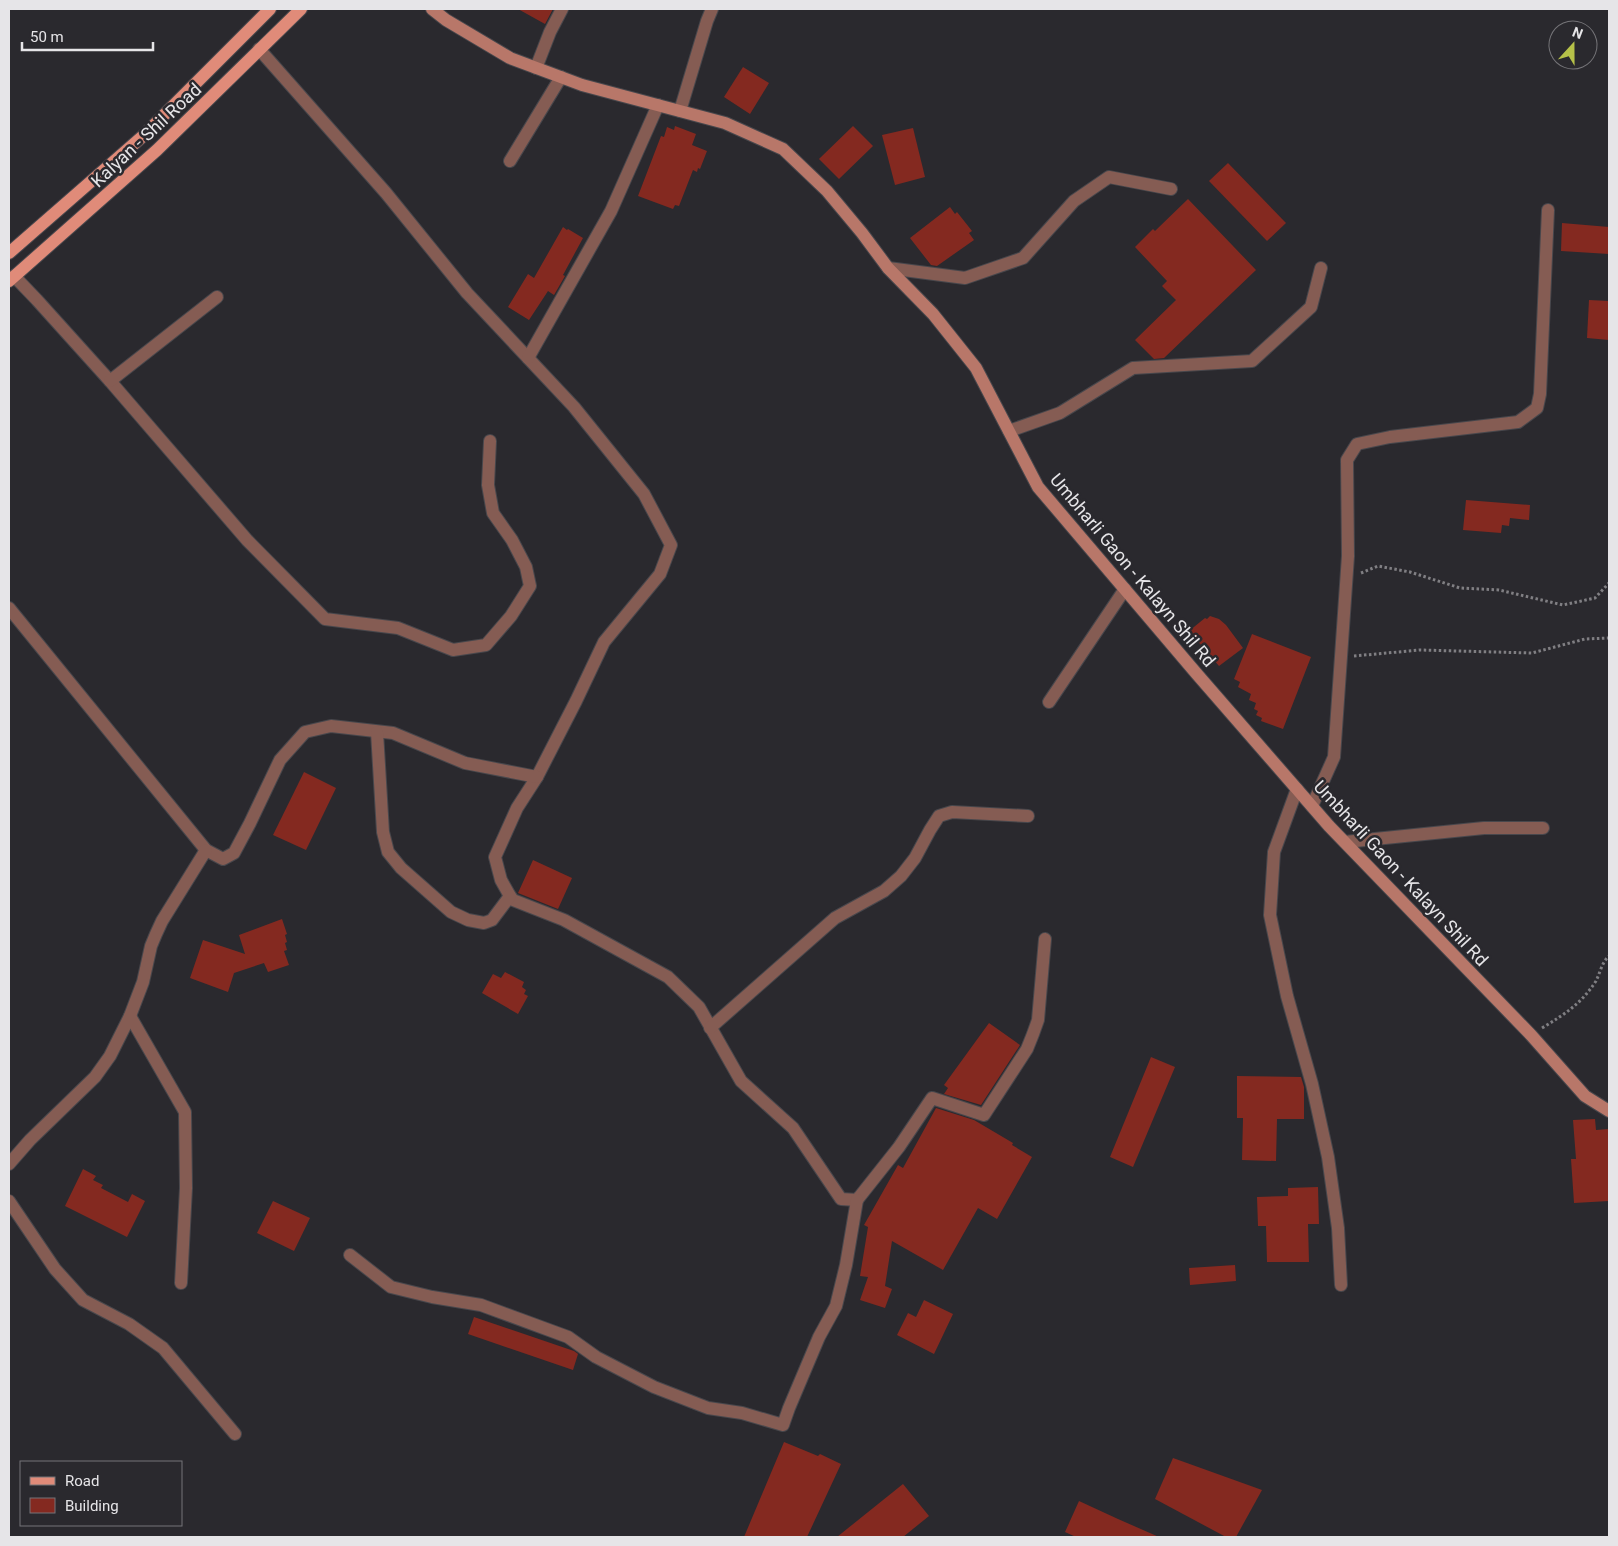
<svg xmlns="http://www.w3.org/2000/svg" width="1618" height="1546" font-family="Roboto,sans-serif">
  <style>
    .building { fill: #842920 }
    .lines { fill: none; stroke-linecap: round; stroke-linejoin: round }
    .street-casing { stroke: #48474c; stroke-width: 14 }
    .secondary-casing { stroke: #48474c; stroke-width: 14 }
    .primary-casing { stroke: #48474c; stroke-width: 14 }
    .path { stroke: #807f83; stroke-width: 3; stroke-dasharray: 2.5 2.5; stroke-linecap: butt }
    .street { stroke: #855c53; stroke-width: 12 }
    .secondary { stroke: #b87769; stroke-width: 12 }
    .primary { stroke: #e08b79; stroke-width: 12 }
    .labels { text-anchor: middle; dominant-baseline: central; stroke-width: 5; stroke-linejoin: round; paint-order: stroke }
    .street-label { font-size: 18px; fill: #e6e5e8; stroke: #2a292e }
  </style>
  <rect width="100%" height="100%" fill="#2a292e"/>
  <g class="building">
    <polygon points="518,9 553,9 545,24"/>
    <polygon points="743,67 769,83 750,114 724,97"/>
    <polygon points="675,126 696,134 692,145 707,151 700,169 698,168 697,172 693,170 679,206 675,205 673,209 638,196 661,136 664,137 667,127 674,130"/>
    <polygon points="853,126 873,146 839,179 819,159"/>
    <polygon points="913,128 925,177 895,185 882,135"/>
    <polygon points="1228,163 1286,223 1267,241 1209,181"/>
    <polygon points="1188,199 1256,270 1164,358 1154,359 1135,340 1176,300 1162,286 1167,281 1135,247 1153,229 1155,231"/>
    <polygon points="950,207 955,214 957,212 972,231 969,233 974,240 937,266 931,265 910,238"/>
    <polygon points="1562,223 1609,227 1609,254 1561,251"/>
    <polygon points="563,227 567,230 568,229 583,238 563,275 565,276 554,295 548,291 529,320 508,307 528,274 534,278"/>
    <polygon points="1589,300 1609,301 1609,340 1587,338"/>
    <polygon points="1466,500 1530,505 1529,520 1510,518 1509,526 1502,525 1501,533 1463,530"/>
    <polygon points="1210,616 1219,619 1226,625 1243,648 1219,666 1189,631 1205,618 1207,619"/>
    <polygon points="1252,634 1311,657 1283,729 1261,721 1262,718 1256,715 1258,711 1254,709 1256,703 1249,700 1251,694 1238,687 1240,682 1234,679"/>
    <polygon points="304,772 336,788 306,850 273,835"/>
    <polygon points="533,860 572,878 558,909 518,893"/>
    <polygon points="282,919 287,934 285,935 287,942 285,943 287,950 284,951 289,965 268,972 264,963 234,973 228,992 190,978 203,940 245,954 239,935"/>
    <polygon points="505,972 524,982 522,987 526,990 524,994 528,996 518,1014 482,993 493,974 501,978"/>
    <polygon points="989,1023 1020,1045 981,1105 944,1094 948,1088 944,1085"/>
    <polygon points="1151,1057 1175,1067 1133,1167 1110,1157"/>
    <polygon points="1237,1076 1301,1077 1304,1087 1304,1119 1277,1119 1276,1161 1242,1160 1243,1118 1237,1118"/>
    <polygon points="936,1108 974,1120 1013,1143 1012,1145 1032,1157 997,1219 978,1208 943,1270 892,1241 885,1286 892,1289 885,1308 860,1300 868,1277 860,1276 868,1227 864,1225 898,1165 903,1168"/>
    <polygon points="1595,1119 1596,1130 1609,1129 1609,1201 1574,1203 1571,1159 1576,1159 1573,1120"/>
    <polygon points="83,1169 96,1176 93,1180 103,1185 101,1188 128,1202 132,1194 145,1201 127,1237 65,1206"/>
    <polygon points="1318,1187 1319,1224 1308,1224 1309,1262 1267,1262 1266,1226 1258,1226 1257,1197 1288,1196 1288,1188"/>
    <polygon points="273,1201 310,1218 294,1251 257,1233"/>
    <polygon points="1235,1265 1236,1281 1190,1285 1189,1268"/>
    <polygon points="924,1300 953,1314 934,1354 897,1335 908,1313 916,1317"/>
    <polygon points="474,1317 574,1351 578,1354 573,1370 468,1334"/>
    <polygon points="784,1442 818,1456 820,1454 841,1464 807,1537 744,1537"/>
    <polygon points="1173,1458 1262,1490 1236,1537 1226,1537 1155,1499"/>
    <polygon points="903,1484 929,1516 903,1537 837,1537"/>
    <polygon points="1079,1501 1118,1519 1159,1537 1076,1537 1065,1532"/>
  </g>
  <g class="lines">
    <defs>
      <g id="street">
        <polyline points="259,49 386,193 467,293 574,407 644,494 671,545 660,574 604,642 576,701 537,777 517,808 495,857 501,880 510,896 513,900 564,920 668,977 699,1007 741,1081 793,1128 841,1199 857,1200 899,1147 932,1098 984,1115 1027,1049 1033,1034 1038,1020 1045,939"/>
        <polyline points="536,68 550,32 562,9"/>
        <polyline points="680,111 707,21 712,9"/>
        <polyline points="510,161 561,77"/>
        <polyline points="888,268 965,278 1023,258 1074,201 1109,177 1171,189"/>
        <polyline points="14,276 37,300 110,381 247,540 325,619 398,628 453,650 486,645 511,616 530,586 526,567 512,540 493,513 488,485 490,441"/>
        <polyline points="528,358 611,211 658,105"/>
        <polyline points="110,381 217,297"/>
        <polyline points="1009,431 1060,413 1133,368 1252,361 1311,307 1321,268"/>
        <polyline points="9,608 206,850 223,859 234,853 250,823 280,760 305,732 331,726 393,733 465,763 537,777"/>
        <polyline points="1049,702 1125,589"/>
        <polyline points="377,732 383,832 388,852 401,868 451,912 468,920 484,923 492,920 510,896"/>
        <polyline points="1297,789 1274,852 1270,915 1287,996 1312,1084 1328,1157 1338,1228 1341,1285"/>
        <polyline points="1312,806 1334,757 1348,556 1347,460 1357,444 1390,437 1518,422 1537,408 1540,394 1548,210"/>
        <polyline points="1345,842 1484,828 1543,828"/>
        <polyline points="130,1016 185,1112 186,1188 181,1283"/>
        <polyline points="710,1028 835,918 884,891 901,876 915,858 930,830 939,816 952,812 1028,816"/>
        <polyline points="9,1164 30,1140 95,1077 110,1056 130,1016 143,982 151,946 156,934 162,921 206,850"/>
        <polyline points="9,1201 55,1269 83,1300 129,1324 163,1348 235,1434"/>
        <polyline points="350,1255 391,1287 432,1297 481,1305 568,1337 596,1357 654,1387 708,1408 742,1413 783,1425 789,1408 819,1337 836,1306 846,1265 857,1200"/>
      </g>
      <polyline id="secondary" points="432,9 446,20 510,58 582,85 725,123 783,149 827,191 862,233 888,268 933,314 976,368 1038,487 1196,673 1329,826 1531,1035 1585,1096 1609,1111"/>
      <g id="primary">
        <polyline points="9,253 143,136 270,9"/>
        <polyline points="9,281 157,150 301,9"/>
      </g>
    </defs>
    <use href="#street" class="street-casing"/>
    <use href="#secondary" class="secondary-casing"/>
    <use href="#primary" class="primary-casing"/>
    <g class="path">
      <polyline points="1361,573 1378,566 1410,572 1460,588 1499,590 1563,605 1595,598 1609,583"/>
      <polyline points="1354,656 1420,650 1532,653 1585,639 1609,638"/>
      <path d="M1542,1028C1565,1014 1581,1004 1596,981C1600,973 1602,962 1609,956"/>
    </g>
    <use href="#street" class="street"/>
    <use href="#secondary" class="secondary"/>
    <use href="#primary" class="primary"/>
  </g>
  <g class="labels">
    <g class="street-label">
      <text transform="translate(146 135) rotate(-43)">Kalyan - Shil Road</text>
      <text transform="translate(1133 570) rotate(50)">Umbharli Gaon - Kalayn Shil Rd</text>
      <text transform="translate(1401 873) rotate(47)">Umbharli Gaon - Kalayn Shil Rd</text>
    </g>
  </g>
  <rect width="1618" height="1546" fill="none" stroke="#e6e5e8" stroke-width="20"/>
  <rect x="20" y="1461" width="162" height="65" fill="#2a292e" stroke="#757478"/>
  <rect x="30" y="1477" width="25" height="8" fill="#e08b79" stroke="#757478"/>
  <text x="65" y="1486" font-size="15" fill="#e6e5e8">Road</text>
  <rect x="30" y="1498" width="25" height="15" fill="#842920" stroke="#757478"/>
  <text x="65" y="1511" font-size="15" fill="#e6e5e8">Building</text>
  <g transform="translate(1573 45) rotate(21)"><circle r="24" fill="#2a292e" stroke="#757478"/>
  <path d="M0-4L9 19L0 12L-9 19Z" fill="#b6c149"/>
  <text y="-8" font-size="14" font-weight="bold" text-anchor="middle" fill="#e6e5e8">N</text>
  </g>
  <path d="M22 42v8h131v-8" fill="none" stroke="#e6e5e8" stroke-width="2.5"/>
  <text x="30" y="42" font-size="15" fill="#e6e5e8" stroke="#2a292e" stroke-width="4" paint-order="stroke">50 m</text>
</svg>
